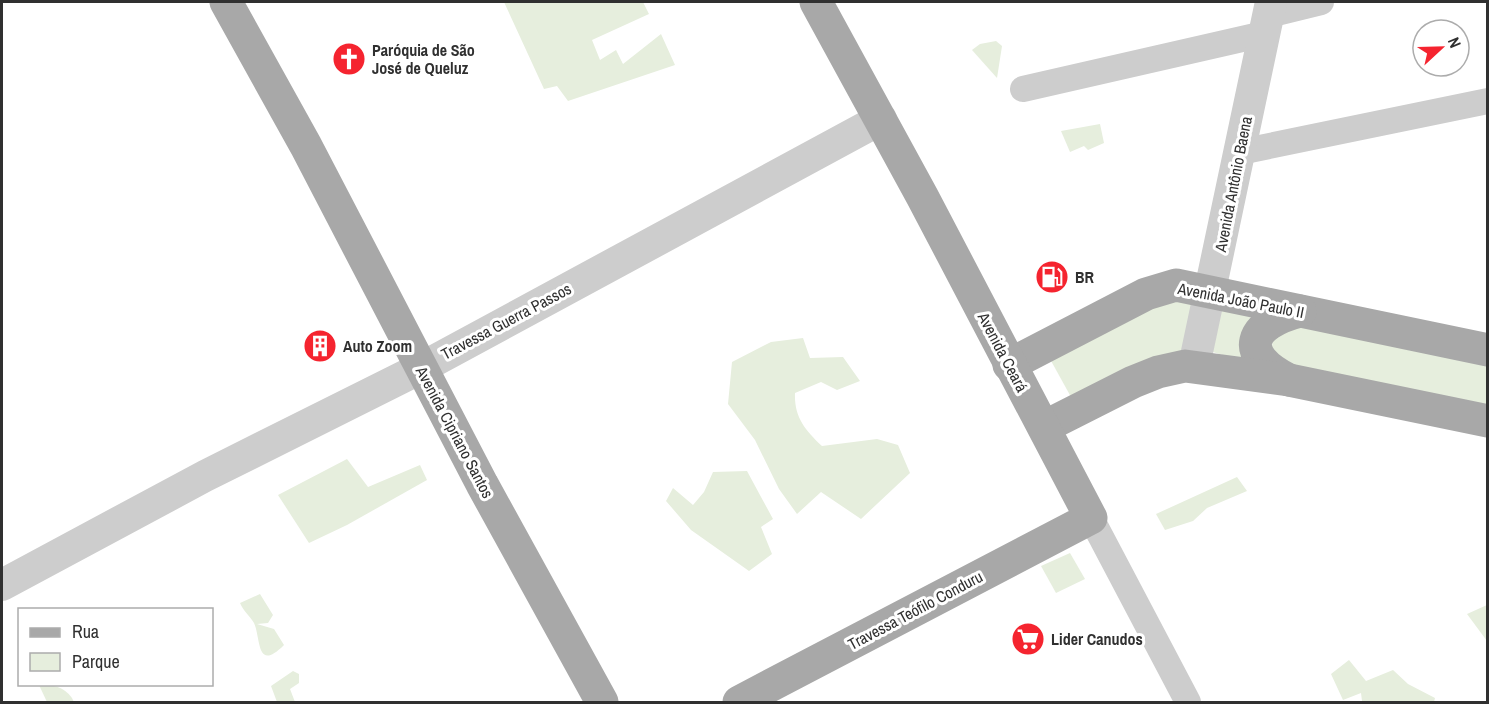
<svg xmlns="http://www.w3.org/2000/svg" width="1489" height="704" font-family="'Archivo Narrow',sans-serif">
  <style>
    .green { fill: #e6eedd }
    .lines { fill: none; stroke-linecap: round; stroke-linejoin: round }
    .minor { stroke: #cdcdcd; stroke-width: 26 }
    .tertiary { stroke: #cdcdcd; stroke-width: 32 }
    .primary { stroke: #a8a8a8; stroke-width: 33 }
    .labels { text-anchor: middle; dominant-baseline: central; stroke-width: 6; stroke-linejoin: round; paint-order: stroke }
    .poi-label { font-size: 16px; font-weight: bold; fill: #303030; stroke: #fff; text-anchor: start }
    .street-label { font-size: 16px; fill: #303030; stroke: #fff }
  </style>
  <rect width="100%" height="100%" fill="#fff"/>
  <g class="green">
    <polygon points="504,2 643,2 649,14 592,40 600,60 616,50 623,64 661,34 675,65 568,101 557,86 544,89"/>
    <polygon points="996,41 1002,46 997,78 972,50 980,44"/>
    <polygon points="1100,124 1104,143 1088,150 1084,146 1070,152 1061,131"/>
    <polygon points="1162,301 1195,302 1184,352 1071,397 1050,359"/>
    <polygon points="1218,301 1275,311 1256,365 1206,350"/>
    <polygon points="1287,318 1487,354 1487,406 1282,366 1271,357 1274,326"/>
    <path d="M803,338L810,358L843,357L860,381L837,390L821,382L795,393C794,417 805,430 822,446L877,439L898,445L910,473L861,519L821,492L797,514L779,489L755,440L728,404L732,362L771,342Z"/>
    <polygon points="347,459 368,487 420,465 427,480 347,525 309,543 278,495"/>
    <polygon points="747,471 773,519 761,527 772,554 749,571 691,530 666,501 673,488 693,505 704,492 713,472"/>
    <polygon points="1237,477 1247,491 1207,508 1193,521 1165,530 1156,514"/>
    <polygon points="1070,553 1085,579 1056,593 1041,566"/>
    <path d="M260,594L273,615L268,623L257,624L274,629L284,645C256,673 261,638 254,623C250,616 244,612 240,603Z"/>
    <polygon points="1487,605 1487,641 1467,614"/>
    <polygon points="1349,660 1366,681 1393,670 1408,684 1435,698 1434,702 1358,702 1362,701 1361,693 1343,700 1331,674"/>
    <polygon points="293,671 299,674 299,683 290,689 295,702 277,702 271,686"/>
    <path d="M39,685C53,684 68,688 74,702H47Z"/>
  </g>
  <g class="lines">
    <g class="minor">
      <polyline points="1268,15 1321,2"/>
      <polyline points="1023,89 1264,34"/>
      <polyline points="1240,152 1488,101"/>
      <polyline points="1091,518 1188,702"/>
    </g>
    <g class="tertiary">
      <polyline points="1194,366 1271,2"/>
      <polyline points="2,585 205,476 421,368 881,119"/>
    </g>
    <g class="primary">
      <polyline points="226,2 306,146 482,484 602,702"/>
      <polyline points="1009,365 1146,294 1176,285 1488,350"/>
      <path d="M1289,380C1237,354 1249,324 1300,311"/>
      <polyline points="1044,427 1133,382 1158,372 1185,366 1289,380 1488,421"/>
      <polyline points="739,702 1091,518 922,196 816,2"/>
    </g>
  </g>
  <defs>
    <symbol id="church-disc" viewBox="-11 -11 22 22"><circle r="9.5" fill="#f5242f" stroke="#fff"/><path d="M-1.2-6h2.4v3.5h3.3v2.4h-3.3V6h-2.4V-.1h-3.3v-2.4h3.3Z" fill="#fff"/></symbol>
    <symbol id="fuel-disc" viewBox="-11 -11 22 22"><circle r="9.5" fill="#f5242f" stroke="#fff"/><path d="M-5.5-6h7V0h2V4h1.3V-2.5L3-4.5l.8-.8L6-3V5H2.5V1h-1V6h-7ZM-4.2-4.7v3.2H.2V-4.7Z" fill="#fff"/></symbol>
    <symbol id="building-disc" viewBox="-11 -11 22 22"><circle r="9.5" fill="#f5242f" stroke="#fff"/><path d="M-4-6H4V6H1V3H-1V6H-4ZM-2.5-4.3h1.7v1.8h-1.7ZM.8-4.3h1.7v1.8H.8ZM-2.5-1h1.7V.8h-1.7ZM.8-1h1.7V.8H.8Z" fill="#fff"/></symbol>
    <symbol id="supermarket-disc" viewBox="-11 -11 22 22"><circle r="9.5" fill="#f5242f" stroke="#fff"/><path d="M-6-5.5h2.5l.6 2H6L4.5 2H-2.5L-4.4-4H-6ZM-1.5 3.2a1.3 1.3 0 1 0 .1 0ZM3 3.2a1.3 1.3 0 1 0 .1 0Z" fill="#fff"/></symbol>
  </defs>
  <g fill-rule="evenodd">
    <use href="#church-disc" x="330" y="40" width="38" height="38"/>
    <use href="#fuel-disc" x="1033" y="258" width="38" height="38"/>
    <use href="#building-disc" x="301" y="327" width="38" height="38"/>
    <use href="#supermarket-disc" x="1009" y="620" width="38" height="38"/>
  </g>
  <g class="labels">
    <g class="poi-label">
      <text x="372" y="50">Paróquia de São<tspan x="372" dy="18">José de Queluz</tspan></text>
      <text x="1075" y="277">BR</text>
      <text x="343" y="346">Auto Zoom</text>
      <text x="1051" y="639">Lider Canudos</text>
    </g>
    <g class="street-label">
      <text transform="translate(1233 184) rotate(-79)">Avenida Antônio Baena</text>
      <text transform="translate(1241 300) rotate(11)">Avenida João Paulo II</text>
      <text transform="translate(506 321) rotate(-28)">Travessa Guerra Passos</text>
      <text transform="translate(1003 352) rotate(62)">Avenida Ceará</text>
      <text transform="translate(455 432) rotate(62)">Avenida Cipriano Santos</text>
      <text transform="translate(915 610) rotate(-28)">Travessa Teófilo Conduru</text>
    </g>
  </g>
  <rect width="1489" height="704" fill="none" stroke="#303030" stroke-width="6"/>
  <rect x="18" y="608" width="195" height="78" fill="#ffffff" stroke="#acacac" stroke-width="1.5"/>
  <rect x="30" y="628" width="30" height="9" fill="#a8a8a8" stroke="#acacac" stroke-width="1.5"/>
  <text x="72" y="638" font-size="18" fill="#303030">Rua</text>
  <rect x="30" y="653" width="30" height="18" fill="#e6eedd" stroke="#acacac" stroke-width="1.5"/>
  <text x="72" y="668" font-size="18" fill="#303030">Parque</text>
  <g transform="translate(1441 48) rotate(68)"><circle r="28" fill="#ffffff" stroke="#acacac" stroke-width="1.5"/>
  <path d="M0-4.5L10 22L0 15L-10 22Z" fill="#f5242f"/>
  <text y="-9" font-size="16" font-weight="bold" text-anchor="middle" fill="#303030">N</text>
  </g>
</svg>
